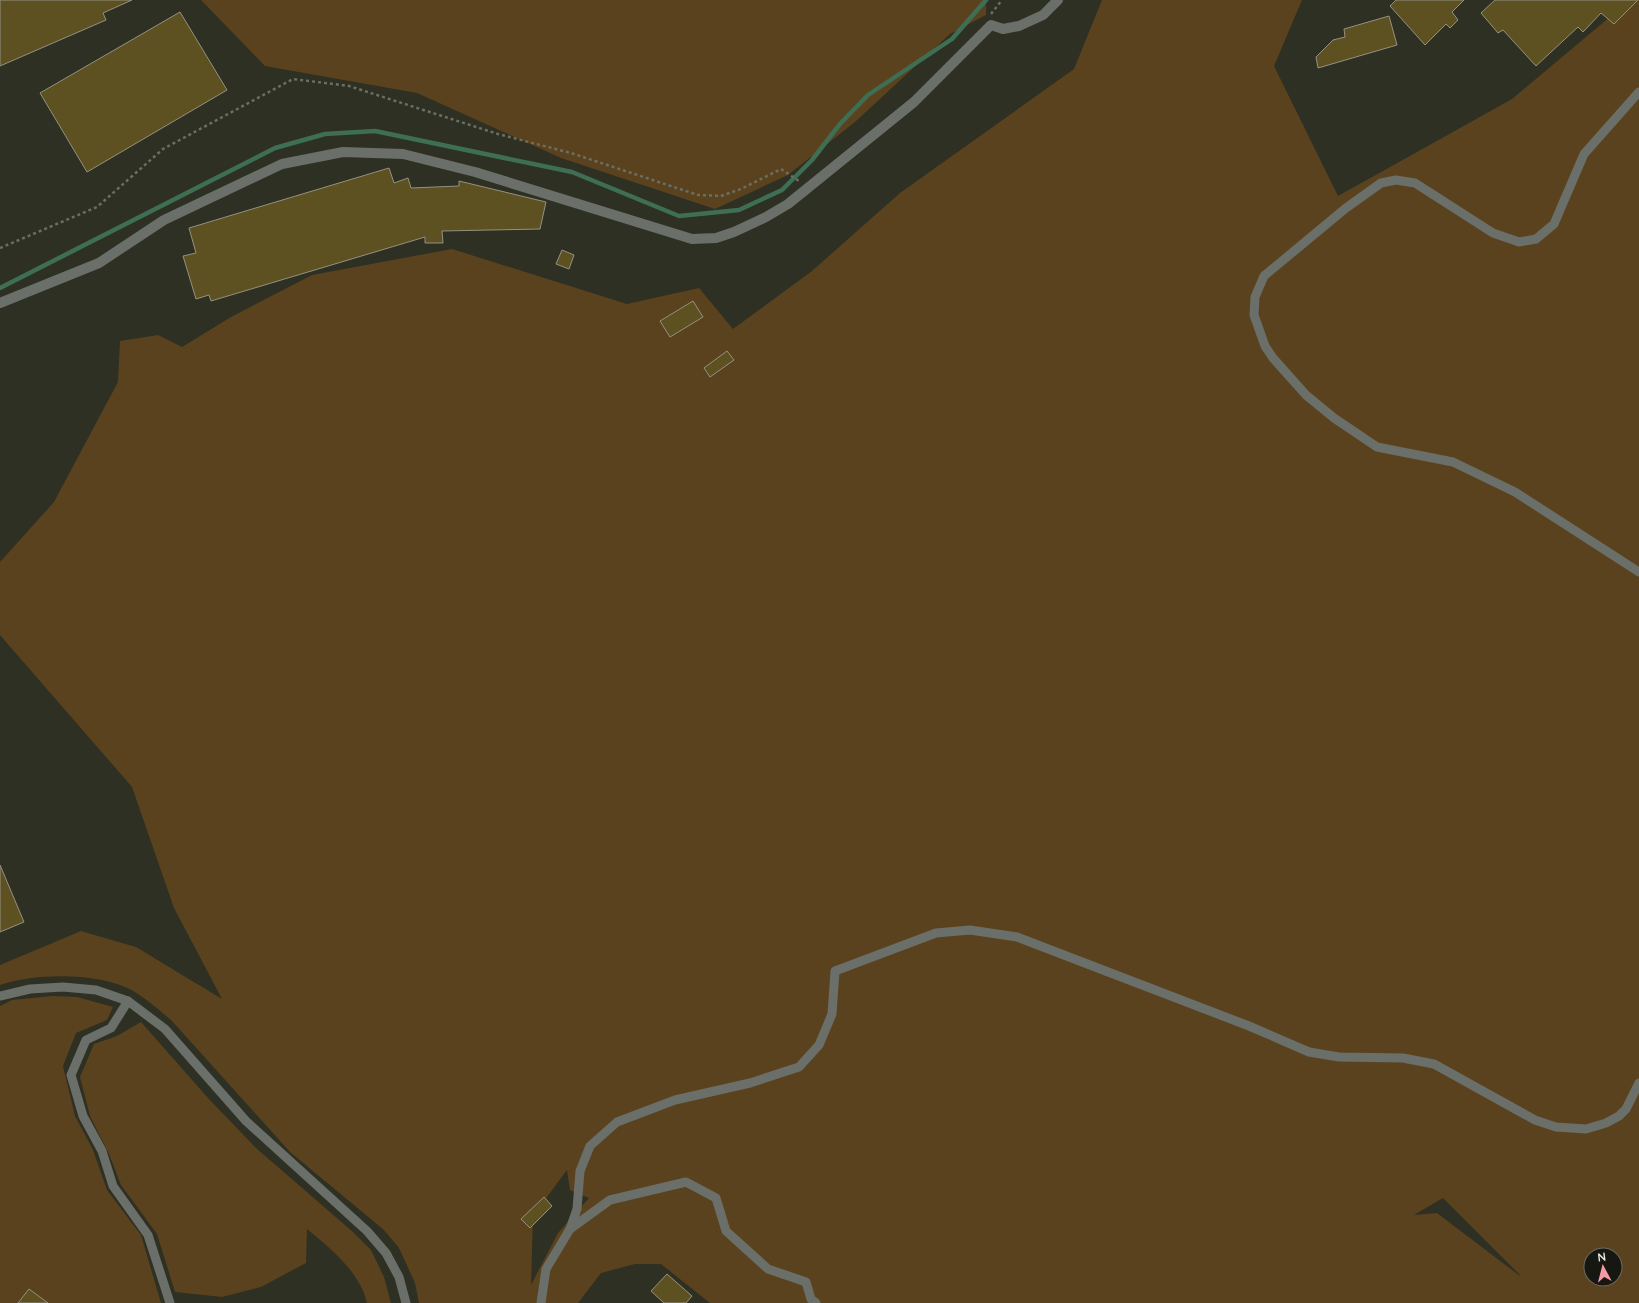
<svg xmlns="http://www.w3.org/2000/svg" width="1639" height="1303" font-family="Lato,sans-serif">
  <style>
    .green { fill: #5b421e; fill-rule: evenodd }
    .lines { fill: none; stroke-linecap: round; stroke-linejoin: round }
    .stream { stroke: #3e6f54; stroke-width: 4.5 }
    .building { fill: #5d5121; stroke: #959181 }
    .path { stroke: #6b6e62; stroke-width: 2.5; stroke-dasharray: 3 3; stroke-linecap: butt }
    .service { stroke: #6a6f69; stroke-width: 9 }
    .tertiary { stroke: #6a6f69; stroke-width: 10 }
  </style>
  <rect width="100%" height="100%" fill="#2d3022"/>
  <g class="green">
    <polygon points="201,0 986,0 986,15 950,34 855,122 788,175 715,209 561,158 417,93 265,66"/>
    <path d="M1102,0H1302L1274,66L1338,196L1512,99L1630,0H1639V1303H710L661,1264H635L601,1273L578,1303H419L415,1283L399,1248L384,1230L290,1152L172,1021C159,1010 147,999 133,991C100,972 35,973 0,985V965L81,931L136,947L222,999L174,908L132,787L0,635V562L54,502L118,382L120,341L158,335L182,347L231,317L312,275L452,249L627,304L699,288L733,329L812,271L900,193L1074,69ZM567,1170L570,1190L589,1198L558,1233L531,1285L533,1216ZM1443,1198L1520,1275V1276L1437,1213L1414,1215ZM1591,1255H1615V1279H1591Z"/>
    <polygon points="52,996 77,997 113,1007 107,1020 76,1033 63,1066 75,1116 93,1150 107,1190 141,1235 161,1303 0,1303 0,1006 12,1000"/>
    <path d="M141,1022L208,1098L256,1148L353,1232L371,1250L384,1277L391,1303H367C360,1272 331,1249 307,1229L306,1263L261,1287L222,1297L175,1292L157,1234L121,1185L109,1154L90,1116L80,1077L94,1044L117,1036Z"/>
  </g>
  <g class="lines">
    <polyline class="stream" points="0,288 275,148 325,134 375,131 572,172 679,216 739,210 782,190 812,160 840,124 868,95 952,39 986,0"/>
  </g>
  <g class="building">
    <polygon points="0,0 132,0 103,13 106,20 0,66"/>
    <polygon points="1396,0 1464,0 1452,12 1458,20 1450,28 1446,24 1425,45 1390,6"/>
    <polygon points="1495,0 1638,0 1614,24 1601,13 1583,32 1578,27 1536,66 1503,30 1498,33 1481,13"/>
    <polygon points="180,12 227,90 87,172 40,93"/>
    <polygon points="1389,16 1397,45 1318,68 1316,57 1333,40 1345,37 1344,29"/>
    <polygon points="389,168 394,183 408,178 411,188 459,186 459,181 546,202 540,229 442,231 443,243 425,243 425,237 211,301 209,295 196,299 183,256 196,253 189,228"/>
    <polygon points="562,250 574,255 569,269 556,264"/>
    <polygon points="693,301 703,317 670,337 660,321"/>
    <polygon points="727,351 734,360 710,377 704,368"/>
    <polygon points="0,865 24,922 0,932"/>
    <polygon points="544,1197 552,1206 530,1228 521,1219"/>
    <polygon points="667,1274 692,1296 686,1303 664,1303 651,1291"/>
    <polygon points="29,1289 48,1303 18,1303"/>
  </g>
  <g class="lines">
    <g class="path">
      <polyline points="991,14 1002,0"/>
      <polyline points="0,248 97,207 163,149 293,79 349,86 498,134 571,153 698,195 721,196 741,189 781,169 799,181"/>
    </g>
    <g class="service">
      <polyline points="1639,92 1584,154 1554,224 1536,239 1519,242 1493,233 1415,183 1396,180 1381,183 1346,208 1264,276 1255,297 1254,315 1265,346 1273,358 1306,395 1334,418 1377,447 1453,462 1515,492 1639,572"/>
      <polyline points="0,996 30,989 63,987 96,990 128,1001 165,1029 246,1121 367,1231 386,1253 399,1277 406,1303"/>
      <polyline points="128,1001 111,1028 86,1040 71,1075 83,1116 102,1151 113,1186 148,1235 170,1303"/>
      <polyline points="570,1229 610,1200 686,1182 716,1198 726,1231 768,1269 806,1282 811,1299 816,1303"/>
      <polyline points="541,1303 546,1269 570,1229 577,1209 580,1171 590,1146 617,1122 675,1100 750,1083 799,1067 819,1045 832,1014 835,971 936,933 970,930 1017,937 1249,1026 1309,1052 1339,1057 1403,1058 1434,1064 1535,1120 1556,1127 1586,1129 1606,1123 1619,1116 1626,1109 1639,1083"/>
    </g>
    <polyline class="tertiary" points="0,303 99,263 164,220 282,164 343,152 403,154 475,172 692,239 716,238 734,232 766,217 788,204 914,102 991,25 1003,29 1019,26 1043,15 1058,0"/>
  </g>
  <g transform="translate(1603 1267) rotate(353)"><circle r="19" fill="#161711" stroke="#6a6b64"/>
  <path d="M0-3L7 15L0 10L-7 15Z" fill="#f49aa6"/>
  <text y="-6" font-size="11" font-weight="bold" text-anchor="middle" fill="#e7e9e0">N</text>
  </g>
</svg>
